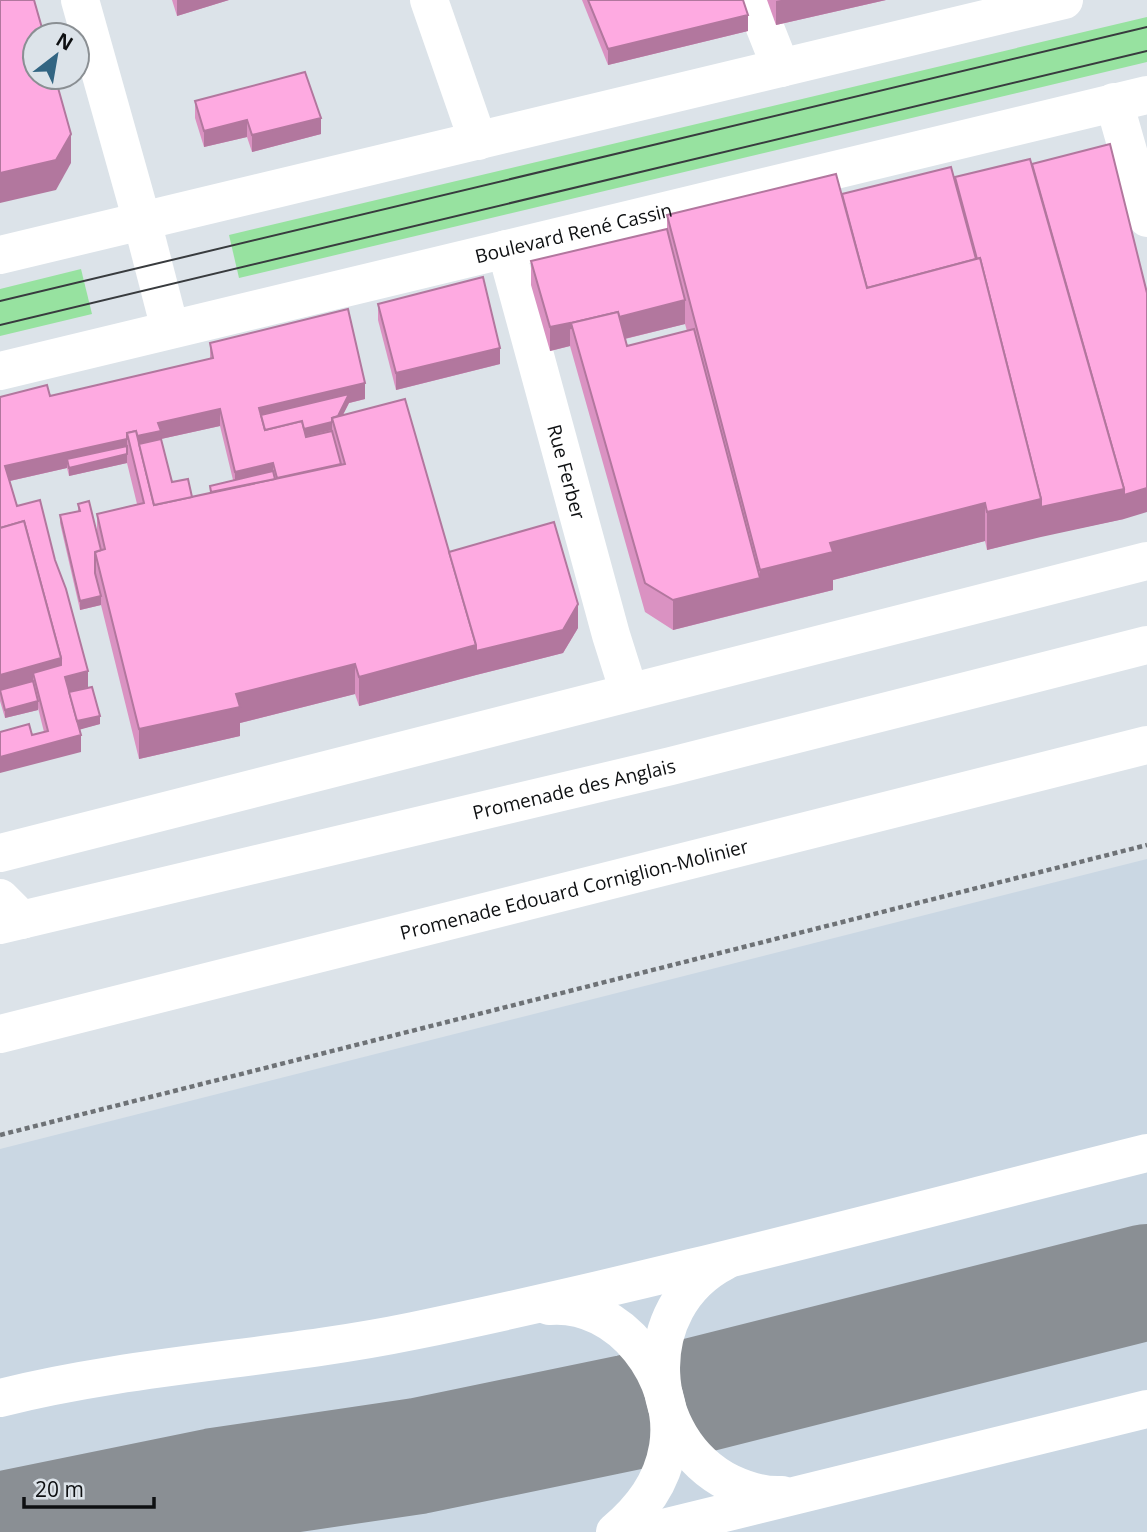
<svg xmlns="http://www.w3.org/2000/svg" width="1147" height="1532" font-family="'Open Sans',sans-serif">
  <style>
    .built { fill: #cad7e3 }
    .grass { fill: #97e2a0 }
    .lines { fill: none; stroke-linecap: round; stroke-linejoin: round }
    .taxiway { stroke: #8a8f94; stroke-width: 116 }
    .path { stroke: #6e7276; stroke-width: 4.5; stroke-dasharray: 5 3.5; stroke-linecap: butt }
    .minor { stroke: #fff; stroke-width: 38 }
    .major { stroke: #fff; stroke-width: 38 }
    .tram { stroke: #383b3e; stroke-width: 2 }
    .wall { fill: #da92c2; fill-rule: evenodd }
    .shaded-wall { fill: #b2779e }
    .building { fill: #feaae1; stroke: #b2779e; stroke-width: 2 }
    .labels { text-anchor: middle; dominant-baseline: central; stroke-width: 7; stroke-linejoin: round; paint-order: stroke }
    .street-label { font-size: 19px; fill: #0e1012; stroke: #dce3e9 }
  </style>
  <rect width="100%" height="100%" fill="#dce3e9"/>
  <polygon class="built" points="1147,859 1147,1532 0,1532 0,1149"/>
  <g class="grass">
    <polygon points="1147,17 1147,62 239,278 229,235"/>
    <polygon points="81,269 92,314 0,336 0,289"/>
  </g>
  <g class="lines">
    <polyline class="taxiway" points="0,1530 215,1486 418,1456 631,1412 1147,1282"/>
    <polyline class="path" points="0,1135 1147,845"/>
    <g class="minor">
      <polyline points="80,0 142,221"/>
      <polyline points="429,0 478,141"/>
      <polyline points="754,0 781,68"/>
      <polyline points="1114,102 1147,218"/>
      <path id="s1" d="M506,249L611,635L629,692"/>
      <polyline points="0,853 1147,561"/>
      <polyline points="0,898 22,920"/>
      <path d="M725,1261C635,1307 643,1439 730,1483C747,1491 764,1496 782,1495"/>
      <path d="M549,1306C621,1300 679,1379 668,1447C662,1483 642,1509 615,1532"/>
      <path d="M0,1398C135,1364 277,1359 413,1331C660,1280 903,1214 1147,1153"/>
      <polyline points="647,1532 1147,1409"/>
    </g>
    <g class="major">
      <polyline points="142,221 170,329"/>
      <polyline points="0,255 1064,0"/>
      <path id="s2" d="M0,371L1147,95"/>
      <path id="s3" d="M0,925L671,766L1147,645"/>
      <path id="s4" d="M0,1034L1147,745"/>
    </g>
    <g class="tram">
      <polyline points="0,301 1147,27"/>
      <polyline points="0,325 1147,51"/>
    </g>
  </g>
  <g class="wall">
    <polygon points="172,0 229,0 177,16"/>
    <polygon points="582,0 743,0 748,31 608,65"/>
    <polygon points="767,0 886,0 776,25"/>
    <polygon points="195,101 321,134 252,152 247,137 204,147 195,118"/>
    <path d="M955,177L1124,519L1041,536L987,550L985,541L833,580V590L673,630L645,612L570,346L550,351L531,285V261L667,229V215L842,194L955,184ZM685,324L687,331L627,346L625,339Z"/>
    <polygon points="378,304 500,364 396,390 378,320"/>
    <path d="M210,343L365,399L349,403L343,415L449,552L578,628L563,653L476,675L359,706L355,694L240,723V736L139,759L101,605L80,610L60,523V515L78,511V504L97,536V514L137,504L127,463L69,476L67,468L10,481L17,506L55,560L88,687L100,724L80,729L81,752L32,735L44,732L38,708V710L5,718L0,701V397L50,396L210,359ZM220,426L233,480L210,486V493L192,497L172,482L161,439Z"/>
  </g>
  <g class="shaded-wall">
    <polygon points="177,0 229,0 177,16"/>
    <polygon points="781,0 886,0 776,25 776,1"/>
    <polygon points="748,15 748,31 608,65 608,49"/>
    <polygon points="321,118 321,134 252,152 252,135"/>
    <polygon points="247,120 247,137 204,147 204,131"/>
    <polygon points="71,134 71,163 56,190 0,203 0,173"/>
    <polygon points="685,300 685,324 579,350 573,328"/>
    <polygon points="570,323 570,346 550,351 550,327"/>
    <polygon points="500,348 500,364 396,390 396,373"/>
    <polygon points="365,383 365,399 349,403 335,430 335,421 261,424 259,408"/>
    <polygon points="220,409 220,426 161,439 161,448 136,453 128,438 158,423"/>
    <polygon points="332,422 332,430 265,446 265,438"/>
    <polygon points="127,439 127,463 69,476 69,468 67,459 67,468 5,482 5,466"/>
    <polygon points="273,463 273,479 235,489 235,472"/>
    <polygon points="1147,488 1147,512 1124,519 1041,537 1041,507 1124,489"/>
    <polygon points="1041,499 1041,537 987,550 987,512"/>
    <polygon points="985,503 985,541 833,580 833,590 760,608 760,570 830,543"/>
    <polygon points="760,578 760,608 673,630 673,600"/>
    <polygon points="101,596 101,605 80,610 80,601"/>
    <polygon points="578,604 578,628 563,653 476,675 476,651"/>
    <polygon points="476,645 476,675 359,706 359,677"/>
    <polygon points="61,658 61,681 33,673 33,689 0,693 0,675"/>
    <polygon points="355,664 355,694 240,723 240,736 139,759 139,729 236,694"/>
    <polygon points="88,671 88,687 65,694 65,677"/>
    <polygon points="38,701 38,710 5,718 5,710"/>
    <polygon points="100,716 100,724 75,731 75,722"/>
    <polygon points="81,735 81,752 0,773 0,757"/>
  </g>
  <g class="building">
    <polygon points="0,0 34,0 44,35 35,35 35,77 55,77 71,134 56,160 0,173"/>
    <polygon points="588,0 743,0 748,15 608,49"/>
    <polygon points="305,72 321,118 252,135 247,120 204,131 195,101"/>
    <polygon points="1110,144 1147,293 1147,488 1124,495 1124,489 1032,164"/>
    <polygon points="1030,159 1124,489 1041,507 1041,499 980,258 977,259 955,177"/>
    <polygon points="951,167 976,259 867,288 842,194"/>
    <polygon points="836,174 867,288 980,258 1041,499 987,512 985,503 830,543 833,552 760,570 667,215"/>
    <polygon points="667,229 685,300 619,317 618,312 571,323 571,329 570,323 550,327 531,261"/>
    <polygon points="483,277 500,348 396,373 378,304"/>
    <polygon points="348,309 365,383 259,408 265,430 302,421 306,437 332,431 341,464 277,478 273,463 235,472 220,409 158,423 161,431 137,436 136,431 127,433 127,439 5,466 17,506 40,500 55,560 66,589 88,671 65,677 81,735 0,757 0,732 29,724 32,735 48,731 33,673 61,665 61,658 24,521 0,528 0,397 47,385 50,396 213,358 210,343"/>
    <polygon points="618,312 627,346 694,329 760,578 673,600 645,583 571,323"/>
    <polygon points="349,394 338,416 332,418 332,422 304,429 302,421 265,430 261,415"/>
    <polygon points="405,399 476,645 359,677 355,664 236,694 240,707 139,729 95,552 105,549 97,514 144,503 127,433 136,431 154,505 345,464 332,418"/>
    <polygon points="161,439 172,482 188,479 192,497 154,505 139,444"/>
    <polygon points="127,446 127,454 69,468 67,459"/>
    <polygon points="273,471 275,479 211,492 210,486"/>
    <polygon points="89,501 101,550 95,552 95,573 101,596 80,601 60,515 80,511 78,504"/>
    <polygon points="24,521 61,658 0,675 0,528"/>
    <polygon points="554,522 578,604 563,630 476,651 476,645 449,552"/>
    <polygon points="33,681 38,701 5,710 0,690"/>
    <polygon points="92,687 100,716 77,721 69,692"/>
  </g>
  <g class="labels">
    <g class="street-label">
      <text stroke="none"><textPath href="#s2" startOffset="590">Boulevard René Cassin</textPath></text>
      <text stroke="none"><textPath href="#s1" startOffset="231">Rue Ferber</textPath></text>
      <text stroke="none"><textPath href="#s3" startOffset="590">Promenade des Anglais</textPath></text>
      <text stroke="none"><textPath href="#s4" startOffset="592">Promenade Edouard Corniglion-Molinier</textPath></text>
    </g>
  </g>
  <g transform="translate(56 56) rotate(31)"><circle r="33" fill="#dce3e9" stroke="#8a8f93" stroke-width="2"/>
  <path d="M0-5L12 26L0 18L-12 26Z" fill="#326582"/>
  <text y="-10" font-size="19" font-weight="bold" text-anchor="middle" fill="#0e1012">N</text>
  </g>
  <path d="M24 1497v10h130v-10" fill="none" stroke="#0e1012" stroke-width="3.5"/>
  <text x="35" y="1497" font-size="21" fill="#0e1012" stroke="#dce3e9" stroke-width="5" paint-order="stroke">20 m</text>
</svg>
